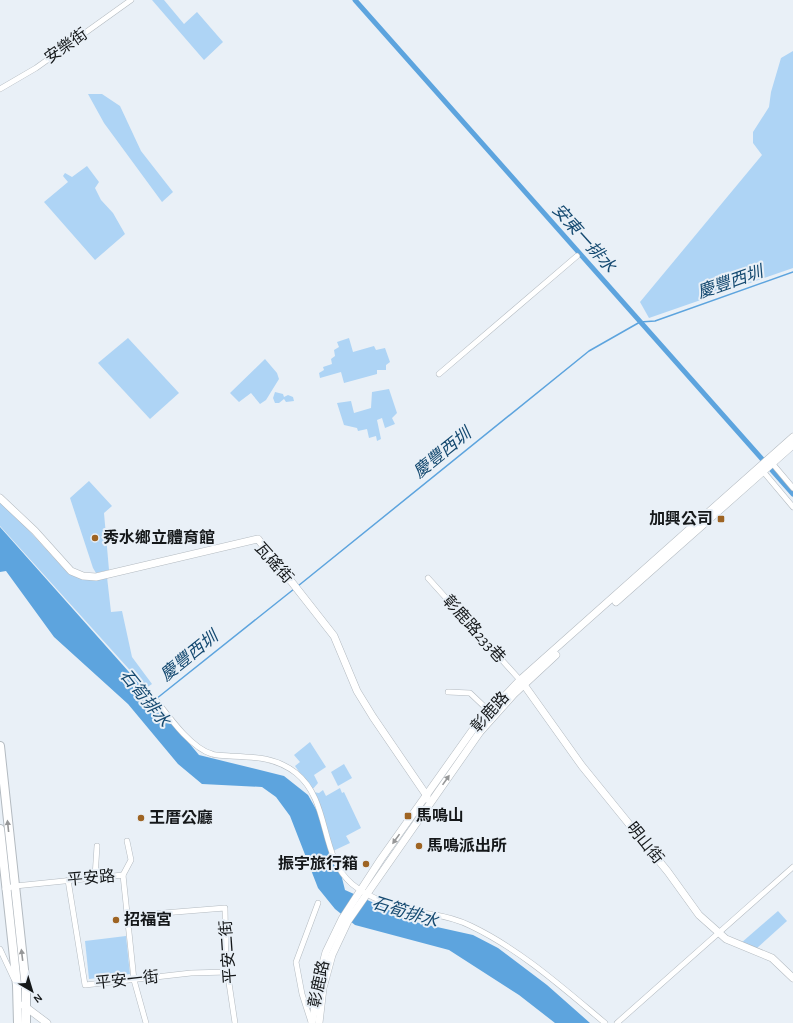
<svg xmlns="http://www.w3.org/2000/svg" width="793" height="1023" font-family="'Alegreya Sans','Noto Sans TC',sans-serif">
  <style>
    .green { fill: #aed4f5 }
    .water { fill: #5da4de }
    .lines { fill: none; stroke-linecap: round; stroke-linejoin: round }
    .stream { stroke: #5da4de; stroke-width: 1.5 }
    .canal { stroke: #5da4de; stroke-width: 5 }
    .street-casing { stroke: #b3bac0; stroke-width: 6 }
    .secondary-casing { stroke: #b3bac0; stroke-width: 8 }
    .primary-casing { stroke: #b3bac0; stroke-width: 10 }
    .street { stroke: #fff; stroke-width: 5 }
    .secondary { stroke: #fff; stroke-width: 7 }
    .primary { stroke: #fff; stroke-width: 8 }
    .oneway { fill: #969798 }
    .poi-dot { fill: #9e6423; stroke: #e9f0f7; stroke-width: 1.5 }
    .labels { text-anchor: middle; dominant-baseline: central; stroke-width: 4; stroke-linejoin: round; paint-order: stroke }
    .street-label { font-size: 16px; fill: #15181a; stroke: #e9f0f7 }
    .poi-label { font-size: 16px; font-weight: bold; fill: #15181a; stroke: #e9f0f7; text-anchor: start }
    .water-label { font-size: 17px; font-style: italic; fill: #144970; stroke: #e9f0f7 }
  </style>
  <rect width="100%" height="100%" fill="#e9f0f7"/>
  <g class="green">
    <polygon points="152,0 164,0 184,24 197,12 223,42 204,60"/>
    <polygon points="793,51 793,268 649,318 640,302 762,155 753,143 753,132 769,107 771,92 781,58"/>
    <polygon points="88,94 102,94 120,106 141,151 173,192 162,202 104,123"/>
    <polygon points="87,166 99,182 95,188 101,200 113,213 125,234 95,260 44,202 68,182 63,176 65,173 72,177"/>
    <polygon points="128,338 179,393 150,419 98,363"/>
    <polygon points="349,338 353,352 374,346 376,350 385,348 390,362 386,365 386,370 377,370 377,374 344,383 341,372 320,378 319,373 324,370 323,367 332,364 331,359 335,356 334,350 339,347 337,342"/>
    <polygon points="265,359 277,373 279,379 266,400 260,404 251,393 239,402 230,393"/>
    <polygon points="389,389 397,413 392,418 395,424 385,428 382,418 377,420 381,439 377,441 376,436 369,438 367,429 358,431 357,428 344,425 337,403 351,401 354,413 371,408 372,392"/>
    <polygon points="275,392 283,394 284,397 288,395 293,397 294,401 286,402 284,399 279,403 275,403 273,398"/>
    <polygon points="89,481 112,506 104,513 109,570 96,573 93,568 70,498"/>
    <polygon points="0,499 67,572 107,577 111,612 122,611 132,657 152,684 146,688 0,526"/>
    <polygon points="310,742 326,767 314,775 318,783 312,790 295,766 300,762 294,755"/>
    <polygon points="344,764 352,778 338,786 331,772"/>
    <polygon points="340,788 342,793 344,792 361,828 346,836 350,843 333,851 313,792 319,793 323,790 326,796"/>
    <polygon points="778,911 787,921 756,949 741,943"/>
    <polygon points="126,936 130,974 89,979 85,941"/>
  </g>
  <polygon class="water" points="0,527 145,690 199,755 284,776 308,795 325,825 332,859 341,874 345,890 419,923 473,935 498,948 547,985 590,1023 555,1023 519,995 449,950 355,925 335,909 318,888 290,816 276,797 262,787 202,784 178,764 128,704 54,637 6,571 0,572"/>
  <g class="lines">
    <g class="stream">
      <polyline points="298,586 589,351 640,322 655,321 793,272"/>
      <polyline points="156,699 294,589"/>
    </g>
    <polyline class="canal" points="355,0 793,494"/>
    <defs>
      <g id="street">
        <polyline points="0,89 36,68 131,0"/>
        <polyline points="439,374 577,256"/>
        <polyline points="772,463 793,488"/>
        <polyline points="762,470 793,507"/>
        <polyline points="428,578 520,680"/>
        <polyline points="448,692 470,693 489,711"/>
        <path d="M156,700C169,717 191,748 212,754C217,756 224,755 230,756C254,757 276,757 296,773C331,801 319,856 352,884C370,899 396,907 418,913C422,914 426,913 430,914C443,916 459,920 471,926C521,950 563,988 605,1023"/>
        <polyline points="123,875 131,860 127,841"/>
        <polyline points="95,877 97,846"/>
        <polyline points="68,880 85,985 191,973 227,972"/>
        <polyline points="5,889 15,886 123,875 134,980 146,1023"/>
        <polyline points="126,916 225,908 226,963 235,1023"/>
        <polyline points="0,949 14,979"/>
        <polyline points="311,1022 302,994 296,962 318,903"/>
        <polyline points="617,1023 793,867"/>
      </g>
      <g id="secondary">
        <polyline points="0,498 35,531 71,571 83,576 96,577 258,539 334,636 357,691 373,717 427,796 426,799"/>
        <polyline points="616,602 793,445"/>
        <polyline points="522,682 582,766 668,872 699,915 726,939 772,958 793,978"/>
        <polyline points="23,1005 47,1023"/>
        <polyline points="312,1023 321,971 326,952 342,919 381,859 474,728 520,680 793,437"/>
        <polyline points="319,1023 323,988 332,955 348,921 480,732 514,694 556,655"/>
      </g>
      <g id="primary">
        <polyline points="0,746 26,988 26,1023"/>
        <polyline points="0,829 17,985 18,1023"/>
      </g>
    </defs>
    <use href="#street" class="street-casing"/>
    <use href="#secondary" class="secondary-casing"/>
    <use href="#primary" class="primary-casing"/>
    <use href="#street" class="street"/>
    <use href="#secondary" class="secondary"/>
    <use href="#primary" class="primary"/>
  </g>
  <defs><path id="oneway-solid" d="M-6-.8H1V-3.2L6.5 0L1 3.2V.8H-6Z"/></defs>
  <g class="oneway">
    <use href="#oneway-solid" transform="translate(446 780) rotate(-55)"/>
    <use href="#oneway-solid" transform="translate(8 826) rotate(-96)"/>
    <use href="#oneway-solid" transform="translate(396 839) rotate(126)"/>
    <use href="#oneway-solid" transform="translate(22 955) rotate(-97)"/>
  </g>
  <g class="poi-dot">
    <rect x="717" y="515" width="8" height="8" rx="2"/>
    <circle cx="95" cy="538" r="4"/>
    <rect x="404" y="812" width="8" height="8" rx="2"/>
    <circle cx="141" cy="818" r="4"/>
    <circle cx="419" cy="846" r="4"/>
    <circle cx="366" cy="864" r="4"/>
    <circle cx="116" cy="920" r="4"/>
  </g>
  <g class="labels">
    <g class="street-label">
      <text transform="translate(66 46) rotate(-35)">安樂街</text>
      <text transform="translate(274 563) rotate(48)">瓦磘街</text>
      <text transform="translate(474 629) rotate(48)">彰鹿路233巷</text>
      <text transform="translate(490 712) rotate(-48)">彰鹿路</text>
      <text transform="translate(645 843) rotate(51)">明山街</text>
      <text transform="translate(91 878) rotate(-5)">平安路</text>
      <text transform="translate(228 952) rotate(-94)">平安二街</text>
      <text transform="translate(127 980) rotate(-6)">平安一街</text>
      <text transform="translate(319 984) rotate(-78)">彰鹿路</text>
    </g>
    <g class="poi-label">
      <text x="713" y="519" text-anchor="end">加興公司</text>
      <text x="103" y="538">秀水鄉立體育館</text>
      <text x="416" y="816">馬鳴山</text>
      <text x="149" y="818">王厝公廳</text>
      <text x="427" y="846">馬鳴派出所</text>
      <text x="358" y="864" text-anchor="end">振宇旅行箱</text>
      <text x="124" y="920">招福宮</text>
    </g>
    <g class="water-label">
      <text transform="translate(584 238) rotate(48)">安東一排水</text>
      <text transform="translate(730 282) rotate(-19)">慶豐西圳</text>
      <text transform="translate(442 453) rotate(-39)">慶豐西圳</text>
      <text transform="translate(189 656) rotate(-39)">慶豐西圳</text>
      <text transform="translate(145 698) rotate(51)">石筍排水</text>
      <text transform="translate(405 912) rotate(17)">石筍排水</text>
    </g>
  </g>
  <g transform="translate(32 991) rotate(142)" stroke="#e9f0f7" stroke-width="3" paint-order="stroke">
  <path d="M0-3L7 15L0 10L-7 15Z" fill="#15181a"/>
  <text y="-6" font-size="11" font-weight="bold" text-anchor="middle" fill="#15181a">N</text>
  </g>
</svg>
